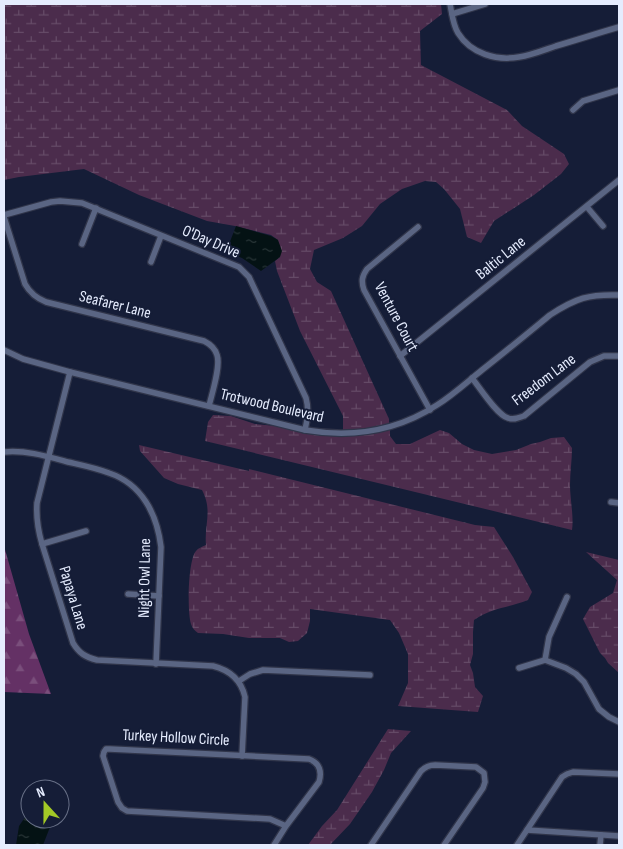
<svg xmlns="http://www.w3.org/2000/svg" width="623" height="849" font-family="'Sofia Sans Condensed',sans-serif">
  <style>
    .forest { fill: url(#forest-firs) }
    .wetland { fill: url(#wetland-marsh) }
    .water { fill: url(#water-ripples) }
    .lines { fill: none; stroke-linecap: round; stroke-linejoin: round }
    .minor-casing { stroke: #30354a; stroke-width: 8 }
    .minor { stroke: #5a6583; stroke-width: 5.5 }
    .labels { text-anchor: middle; dominant-baseline: central; stroke-width: 4; stroke-linejoin: round; paint-order: stroke }
    .street-label { font-size: 16px; fill: #e5ecfe; stroke: #151d37 }
  </style>
  <defs>
    <pattern id="forest-firs" width="22" height="20" patternUnits="userSpaceOnUse" patternTransform="scale(1.25)"><rect width="22" height="20" fill="#643165"/><path d="M5 1l3.5 6h-7zM16 11l3.5 6h-7z" fill="#7a4f7c"/></pattern>
    <pattern id="wetland-marsh" width="20" height="14" patternUnits="userSpaceOnUse" patternTransform="scale(1.25)"><rect width="20" height="14" fill="#4b2c4c"/><path d="M1 5h8M5 5V1M11 12h8M15 12V8" fill="none" stroke="#654b67"/></pattern>
    <pattern id="water-ripples" width="26" height="14" patternUnits="userSpaceOnUse" patternTransform="scale(1.25)"><rect width="26" height="14" fill="#041214"/><path d="M2 4q2-2 4 0t4 0M15 11q2-2 4 0t4 0" fill="none" stroke="#283537"/></pattern>
  </defs>
  <rect width="100%" height="100%" fill="#151d37"/>
  <polygon class="forest" points="4,546 29,634 51,694 4,692"/>
  <g class="wetland">
    <polygon points="4,4 441,4 442,14 420,31 421,65 507,110 522,126 564,154 569,164 561,174 534,195 494,221 481,243 467,237 460,209 444,189 436,182 425,181 402,189 380,204 362,226 343,238 314,250 310,269 317,282 331,291 389,419 389,424 373,428 343,430 343,416 300,331 277,271 275,261 280,257 278,240 271,235 235,226 207,221 139,195 84,169 19,177 4,180"/>
    <path d="M213,415L231,416L255,424L286,427L326,436H351L374,433L390,429V436L396,444H410L440,430L449,433L462,444L474,450L492,454L516,450L531,444L540,442L551,438L564,437L572,448C572,460 570,473 570,485C570,498 574,518 572,530L205,441L208,422Z"/>
    <path d="M139,445L249,471V469L475,525L494,527L513,557L532,592L528,600C508,608 493,607 474,620L473,632V654L470,665L473,673L475,687L483,696L478,712L398,706L408,683V654L399,633L390,620L310,609V621L307,633L298,641L289,642L280,638H249L223,634L198,633C195,631 192,628 191,624C187,612 188,560 196,551C198,548 202,547 206,545C204,524 213,511 202,490L178,484L164,478L140,451Z"/>
    <polygon points="586,552 619,560 619,673 608,663 605,658 600,653 583,619 590,607 613,593 617,580"/>
    <polygon points="388,729 411,731 391,753 384,770 372,792 350,824 330,845 308,845 322,826 337,810"/>
  </g>
  <g class="water">
    <polygon points="236,226 271,236 278,240 282,251 280,257 261,271 242,258 226,252"/>
    <polygon points="30,810 30,819 51,819 52,822 43,845 16,845 19,826"/>
  </g>
  <g class="lines">
    <defs>
      <g id="minor">
        <path d="M450,4C452,14 453,25 458,33C471,54 497,61 519,57C532,55 544,50 556,46C577,40 598,33 619,27"/>
        <polyline points="452,14 485,4"/>
        <polyline points="573,110 583,101 619,90"/>
        <polyline points="587,207 603,226"/>
        <path d="M4,215L51,202L60,201L82,203L239,267L249,277L306,398C309,409 308,418 305,430"/>
        <path d="M4,217L25,284C30,293 36,298 46,302L204,341C210,344 215,348 217,355C221,366 212,393 209,406"/>
        <path d="M418,227L367,269C362,276 361,281 364,290L430,410"/>
        <polyline points="82,244 96,208"/>
        <polyline points="151,262 161,236"/>
        <path d="M4,350L23,359L70,372L305,430C352,438 397,431 437,405C453,395 467,382 482,370C505,352 528,333 550,315C576,298 589,294 619,295"/>
        <polyline points="400,356 619,180"/>
        <path d="M70,372L37,503C36,517 38,530 42,544L73,643C79,653 85,657 97,660L213,666C229,670 241,679 245,697L242,756"/>
        <path d="M472,378C480,388 497,415 508,418C514,420 518,418 524,416L590,362L604,356H619"/>
        <path d="M4,452C26,450 46,456 68,462C81,465 96,468 109,473C142,484 157,514 161,547L156,664"/>
        <polyline points="611,502 619,503"/>
        <polyline points="42,544 86,531"/>
        <polyline points="128,594 159,596"/>
        <polyline points="545,660 549,637 567,597"/>
        <polyline points="519,668 545,660 566,668 576,674 584,682 599,709 609,717 619,722"/>
        <polyline points="239,681 250,674 263,670 370,675"/>
        <polyline points="527,830 619,836"/>
        <path d="M274,845L286,826L319,782C322,772 320,763 309,759L110,749H106L104,752L103,756L118,802L122,808L127,811L270,819L286,826"/>
        <path d="M371,845L421,771C425,767 429,765 435,765L476,767L484,773L485,782L483,788L444,845"/>
        <polyline points="517,845 562,777 567,774 573,772 619,774"/>
        <polyline points="600,845 601,835"/>
      </g>
    </defs>
    <use href="#minor" class="minor-casing"/>
    <use href="#minor" class="minor"/>
  </g>
  <g class="labels">
    <g class="street-label">
      <text transform="translate(211 242) rotate(23)">O'Day Drive</text>
      <text transform="translate(501 258) rotate(-39)">Baltic Lane</text>
      <text transform="translate(115 305) rotate(14)">Seafarer Lane</text>
      <text transform="translate(396 317) rotate(62)">Venture Court</text>
      <text transform="translate(544 380) rotate(-37)">Freedom Lane</text>
      <text transform="translate(272 406) rotate(13)">Trotwood Boulevard</text>
      <text transform="translate(145 578) rotate(-89)">Night Owl Lane</text>
      <text transform="translate(73 598) rotate(73)">Papaya Lane</text>
      <text transform="translate(176 738) rotate(3)">Turkey Hollow Circle</text>
    </g>
  </g>
  <rect width="623" height="849" fill="none" stroke="#e5ecfe" stroke-width="10"/>
  <g transform="translate(45 804) rotate(339)"><circle r="24" fill="#151d37" stroke="#687087"/>
  <path d="M0-4L9 19L0 12L-9 19Z" fill="#a3c926"/>
  <text y="-8" font-size="14" font-weight="bold" text-anchor="middle" fill="#e5ecfe">N</text>
  </g>
</svg>
